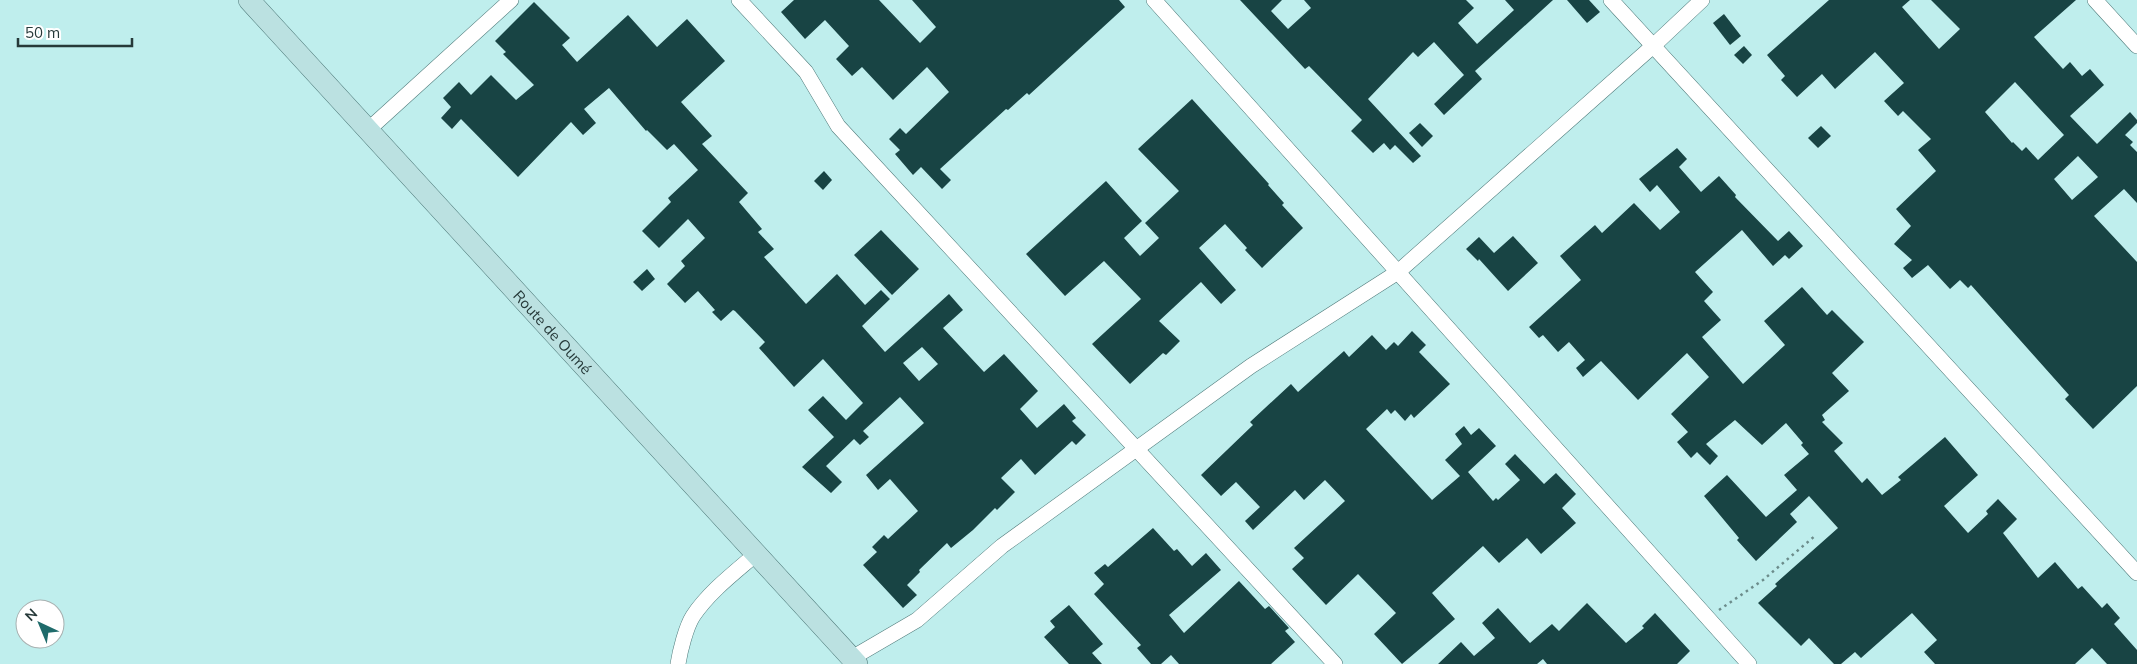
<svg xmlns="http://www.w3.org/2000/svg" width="2137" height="664" font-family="Mulish,sans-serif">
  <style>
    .building { fill: #184444; fill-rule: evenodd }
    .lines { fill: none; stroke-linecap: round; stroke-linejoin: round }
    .street-casing { stroke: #507b7b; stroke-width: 16 }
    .secondary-casing { stroke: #507b7b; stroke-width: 22 }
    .path { stroke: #6c8c8b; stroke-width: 2.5; stroke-dasharray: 2.5 4; stroke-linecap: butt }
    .street { stroke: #fff; stroke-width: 15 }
    .secondary { stroke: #bbe1e1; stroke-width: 21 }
    .labels { text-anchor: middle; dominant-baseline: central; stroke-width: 5; stroke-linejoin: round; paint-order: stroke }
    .street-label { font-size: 15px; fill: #263939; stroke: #fff }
  </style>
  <rect width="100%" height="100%" fill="#bfeeed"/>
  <g class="building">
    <polygon points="794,0 879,0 920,43 936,27 912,0 1119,0 1125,7 1029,95 1027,93 1008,110 1006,109 940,169 951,180 942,189 921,167 913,175 895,154 900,150 889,139 900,128 906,134 949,92 927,67 893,100 862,67 852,76 836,59 849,46 825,20 805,39 781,12"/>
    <polygon points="1240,0 1282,0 1271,11 1288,29 1311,8 1304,0 1466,0 1474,8 1458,23 1477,44 1514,10 1505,0 1553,0 1475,71 1482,79 1444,115 1434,104 1464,75 1434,42 1418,57 1413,52 1368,99 1421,156 1413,163 1395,145 1390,150 1384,143 1373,153 1351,131 1362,120 1309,66 1305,69"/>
    <polygon points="1567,0 1589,0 1600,12 1587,23"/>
    <path d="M1829,0H1910L1902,7L1939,49L1960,29L1931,0H2076L2034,37L2063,69L2070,62L2082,76L2090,69L2104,85L2070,116L2097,144L2130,112L2137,120V123L2125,135L2133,142L2130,145L2137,152V203L2124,189L2094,216L2137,262V386L2093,429L2065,399L2069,395L1971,285L1968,288L1960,280L1950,289L1928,265L1912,278L1903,268L1912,260L1894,244L1911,226L1896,209L1936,171L1918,150L1931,139L1903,111L1898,116L1884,101L1904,83L1875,52L1835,89L1822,74L1797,97L1781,80L1785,76L1767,55ZM2015,82L2064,135L2038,160L2026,147L2022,151L2013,142L2012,143L1985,112ZM2078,156L2098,177L2072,200L2054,179Z"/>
    <path d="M534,2L570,38L562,45L577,62L628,15L657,47L687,19L725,61L681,102L712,136L702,144L748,193L739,202L762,229L758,232L774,249L764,257L806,304L837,274L865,305L881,290L890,299L862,326L885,352L949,294L963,310L943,328L984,372L1004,354L1038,391L1020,409L1037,428L1064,404L1076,418L1072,421L1086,435L1076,445L1072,441L1035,475L1021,459L1001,478L1015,492L997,510L995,508L973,530L951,548L947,543L919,570L920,572L907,585L917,595L903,608L863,565L877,552L872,547L884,535L888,539L918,511L890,479L878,490L866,475L924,423L900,397L863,431L869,437L860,445L854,439L826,466L842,482L831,493L802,467L834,437L808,410L823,396L846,420L863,403L823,359L794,387L759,348L765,342L735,311L733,310L721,321L712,312L715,310L698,291L685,303L667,284L685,266L681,261L705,238L688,219L659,248L642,231L671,202L668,198L698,170L674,144L667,150L647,130L646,131L609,88L584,109L596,123L583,135L571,122L518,177L461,119L452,129L441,118L451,107L443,98L459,82L471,95L491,75L516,100L534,85L503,54L506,52L495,41ZM922,347L938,364L919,381L903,363Z"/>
    <polygon points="1724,14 1741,36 1730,45 1713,23"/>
    <polygon points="1744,46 1752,55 1743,64 1734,55"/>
    <polygon points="1192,99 1269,184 1268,185 1284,203 1282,205 1303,228 1262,268 1245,250 1247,248 1225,224 1199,248 1236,290 1221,304 1201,282 1159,321 1180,341 1166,355 1163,353 1130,384 1092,344 1141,299 1104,261 1065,296 1026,254 1106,181 1142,221 1124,238 1140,256 1159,238 1145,223 1179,191 1138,149"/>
    <polygon points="1420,123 1433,136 1422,147 1409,133"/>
    <polygon points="1821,126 1831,136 1818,148 1808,138"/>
    <polygon points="1677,148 1687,159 1679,167 1701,192 1719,176 1736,195 1735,197 1778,241 1789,231 1803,246 1789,259 1785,255 1773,266 1742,230 1695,272 1713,292 1704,301 1721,320 1702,337 1743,384 1785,345 1764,321 1802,287 1827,315 1832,310 1864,342 1832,373 1849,391 1822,415 1825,420 1822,422 1843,443 1834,451 1862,483 1867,478 1882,495 1901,480 1898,477 1945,437 1978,475 1944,506 1968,533 1988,514 1986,511 1998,499 2017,519 2003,533 2038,578 2055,562 2078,589 2082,586 2102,608 2107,603 2120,618 2114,624 2137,650 2137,664 2107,664 2092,648 2075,664 1935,664 1924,652 1937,640 1912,613 1861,658 1855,652 1841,664 1834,664 1809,638 1801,646 1758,603 1777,586 1775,584 1838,528 1809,496 1790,514 1797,522 1756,561 1737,540 1739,538 1704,496 1727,475 1766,517 1797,490 1784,475 1809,454 1801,445 1803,443 1786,423 1762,445 1735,420 1706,444 1718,456 1710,465 1697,452 1691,458 1677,442 1688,432 1671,414 1709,377 1687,353 1638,400 1601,361 1583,377 1576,368 1585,360 1569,342 1558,352 1543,335 1539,338 1529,327 1581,280 1560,256 1595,225 1602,233 1634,203 1660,230 1680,212 1657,185 1650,192 1639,179"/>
    <polygon points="824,171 832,180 823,190 814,181"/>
    <polygon points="881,230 919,269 892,295 854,255"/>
    <polygon points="1513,236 1538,263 1508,291 1479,259 1478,261 1466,249 1479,237 1494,253"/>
    <polygon points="647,269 655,279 642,291 633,282"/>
    <polygon points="1412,331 1426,345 1419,352 1450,384 1414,418 1411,414 1405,421 1395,410 1391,414 1387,409 1366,429 1432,500 1460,476 1445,460 1462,444 1455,434 1464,426 1471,435 1479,428 1496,446 1468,472 1493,501 1496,498 1498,500 1520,480 1505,464 1515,454 1544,484 1556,473 1576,494 1562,508 1576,523 1541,554 1527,538 1499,563 1483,546 1432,593 1455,619 1402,664 1374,634 1396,613 1358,574 1326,605 1292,569 1304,558 1294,548 1345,501 1325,480 1304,500 1295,490 1253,530 1245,521 1260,507 1236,482 1221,496 1201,475 1253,425 1250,422 1291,384 1298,392 1344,351 1349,357 1372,335 1386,350 1394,342 1398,346"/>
    <polygon points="1153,528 1174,551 1177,549 1192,566 1206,553 1221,570 1169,615 1184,633 1239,581 1265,609 1269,606 1289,628 1285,631 1295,642 1271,664 1179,664 1171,655 1161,664 1151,664 1137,648 1141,645 1094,594 1104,584 1094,573 1105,564 1108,567"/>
    <polygon points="1587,603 1626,643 1644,628 1642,626 1655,613 1690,651 1677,664 1547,664 1543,659 1537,664 1438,664 1461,642 1474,656 1495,638 1482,623 1498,608 1530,643 1552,624 1559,631"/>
    <polygon points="1069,605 1103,644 1092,653 1102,664 1069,664 1044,637 1055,627 1050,621"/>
  </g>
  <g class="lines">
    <defs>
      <g id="street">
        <polyline points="739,0 806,72 838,126 1335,664"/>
        <polyline points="1154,0 1749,664"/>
        <polyline points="1611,0 2137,573"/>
        <polyline points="2095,0 2137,46"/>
        <polyline points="368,130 511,0"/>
        <polyline points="852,658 917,620 1002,546 1251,366 1398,272 1653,46 1702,0"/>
        <path d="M678,664C680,651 686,627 693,616C709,592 734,573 756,554"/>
      </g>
      <g id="secondary">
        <path id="s1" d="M249,0L857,664"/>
      </g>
    </defs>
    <use href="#street" class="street-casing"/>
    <use href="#secondary" class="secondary-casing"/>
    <polyline class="path" points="1719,610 1763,580 1816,535"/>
    <use href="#street" class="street"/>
    <use href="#secondary" class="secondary"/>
  </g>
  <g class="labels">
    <g class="street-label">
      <text stroke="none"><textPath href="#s1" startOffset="450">Route de Oumé</textPath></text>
    </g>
  </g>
  <g transform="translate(40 624) rotate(316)"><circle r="24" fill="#ffffff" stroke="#a8b0b0"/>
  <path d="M0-4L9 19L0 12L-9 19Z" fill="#1f6b6b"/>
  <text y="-8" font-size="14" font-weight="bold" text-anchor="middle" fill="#263939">N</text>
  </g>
  <path d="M18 38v8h114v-8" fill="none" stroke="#263939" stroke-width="2.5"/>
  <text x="25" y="38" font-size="15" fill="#263939" stroke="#ffffff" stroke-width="4" paint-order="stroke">50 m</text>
</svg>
